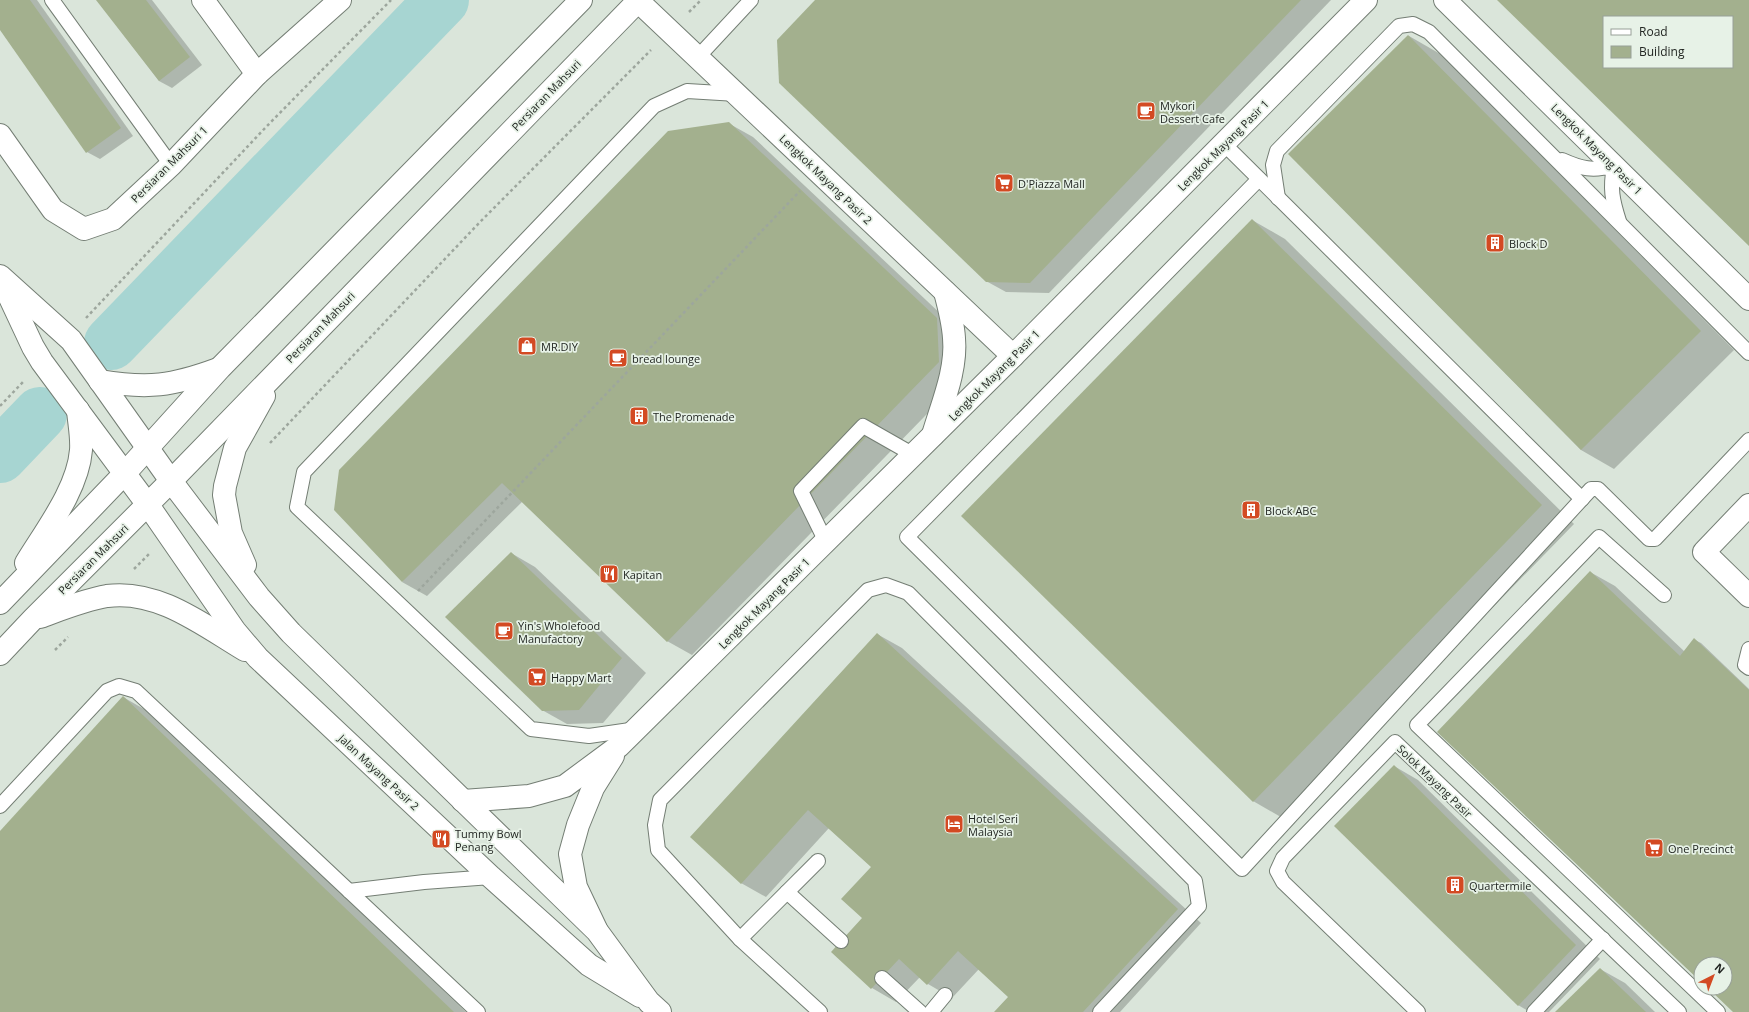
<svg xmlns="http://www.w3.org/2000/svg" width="1749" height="1012" font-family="'Open Sans',sans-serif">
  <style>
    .shadow { fill: #0003 }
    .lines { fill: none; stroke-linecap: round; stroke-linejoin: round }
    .river { stroke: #a7d5d2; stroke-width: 54 }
    .building { fill: #a3b08e; fill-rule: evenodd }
    .lane-casing { stroke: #747e74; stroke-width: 16 }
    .street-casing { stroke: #747e74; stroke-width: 24 }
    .secondary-casing { stroke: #747e74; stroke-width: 24 }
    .path { stroke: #9da69d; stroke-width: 2.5; stroke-dasharray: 3 3; stroke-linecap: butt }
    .lane { stroke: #fff; stroke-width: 14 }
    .street { stroke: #fff; stroke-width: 22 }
    .secondary { stroke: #fff; stroke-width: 22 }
    .labels { text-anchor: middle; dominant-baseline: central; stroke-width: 3.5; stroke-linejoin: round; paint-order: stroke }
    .street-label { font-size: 11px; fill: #222622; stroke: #e7f2e7 }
    .poi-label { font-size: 11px; fill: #222622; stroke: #e7f2e7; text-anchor: start }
  </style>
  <rect width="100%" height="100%" fill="#dae5da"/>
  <g class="shadow">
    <polygon points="0,0 37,0 133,136 100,159 87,152 0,29"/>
    <polygon points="97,0 152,0 202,65 172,88 159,81"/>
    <polygon points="816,0 1331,0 1049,293 1006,292 986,281"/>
    <polygon points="1409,36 1442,55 1734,350 1614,469 1581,450 1289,154"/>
    <polygon points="728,123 753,137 961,333 963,377 692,655 667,641 523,501 427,596 402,582"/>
    <polygon points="1252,220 1285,239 1574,524 1286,820 1253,801"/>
    <polygon points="511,553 535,567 646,673 603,723 567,724 542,710"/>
    <polygon points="1590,572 1615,586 1685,652 1695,640 1701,643 1749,689 1749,1012 1735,1012 1709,988 1725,988 1725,964 1701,964 1701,980"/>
    <polygon points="877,634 902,648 1201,923 1120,1012 995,1012 1009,997 979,969 952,998 928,984 920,977 896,1002 872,988 832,952 863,918 872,867 829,828 766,897 741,883"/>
    <polygon points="123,697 156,716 466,1012 0,1012 0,833"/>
    <polygon points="1394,766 1418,780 1600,959 1549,1012 1530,1012 1518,1005"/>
    <polygon points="1600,969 1625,983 1655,1012 1557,1012"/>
  </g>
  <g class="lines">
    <g class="river">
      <polyline points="111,343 442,0"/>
      <polyline points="0,456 40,414"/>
    </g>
  </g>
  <g class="building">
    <polygon points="0,0 30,0 121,128 86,153 0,30"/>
    <polygon points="96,0 146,0 190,57 159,81"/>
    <polygon points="815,0 1301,0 1030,283 986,282 779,83 777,40"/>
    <path d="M1497,0H1749V246ZM1604,17H1732V67H1604Z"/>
    <polygon points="1408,35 1701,331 1581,450 1288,154"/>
    <polygon points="729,122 937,318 939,362 667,642 502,483 402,582 334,510 339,470 668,131"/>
    <polygon points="1252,219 1542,505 1253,802 961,516"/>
    <polygon points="511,552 622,658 579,710 542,711 445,617"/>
    <polygon points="1590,571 1680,656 1694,638 1749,690 1749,1012 1733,1012 1708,988 1725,988 1725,964 1701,964 1701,982 1437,732"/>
    <polygon points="877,633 1178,909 1083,1012 994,1012 1008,997 958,951 927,985 899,959 871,989 831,952 862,918 841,899 871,867 808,810 741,884 690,837"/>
    <polygon points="123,696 454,1012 0,1012 0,831"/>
    <polygon points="1394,765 1576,945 1518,1006 1334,826"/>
    <polygon points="1600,968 1646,1012 1555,1012"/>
  </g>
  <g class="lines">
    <defs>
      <g id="lane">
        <polyline points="52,0 171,165"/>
        <polyline points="698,57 751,0"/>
        <polyline points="1224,144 1582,499"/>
        <path d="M1562,160C1582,169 1592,171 1614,166C1610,189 1612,199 1619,221"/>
        <polyline points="1259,179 907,537 1242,869 1591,489 1598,489 1649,539 1655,539 1749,440"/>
        <polyline points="1278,198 1273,165 1277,151 1399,26 1413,24 1429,32 1749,353"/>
        <polyline points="826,542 801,491 863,426 914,455"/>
        <polyline points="1664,595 1599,537 1417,725 1718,1012"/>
        <polyline points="1749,649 1745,665 1749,668"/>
        <polyline points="637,729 589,736 531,729 297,507 304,472 654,106 687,91 737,94"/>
        <polyline points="0,806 107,691 119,686 136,691 478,1012"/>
        <polyline points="349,891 424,882 491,877"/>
        <polyline points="787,892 841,941"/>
        <polyline points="740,939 818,861"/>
        <polyline points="882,978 920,1012"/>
        <polyline points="820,1012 740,939 658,850 655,825 660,800 868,590 886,585 908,593 1195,881 1199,906 1100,1012"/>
        <polyline points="931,1012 945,995"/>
        <polyline points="1418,1012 1283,882 1277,871 1283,858 1395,742 1679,1012"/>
        <polyline points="1534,1012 1603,939"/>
      </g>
      <g id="street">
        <polyline points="203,0 257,74"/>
        <polyline points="1445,0 1749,299"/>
        <polyline points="638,1 1013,356"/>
        <polyline points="0,135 53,210 84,229 113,219 171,165 257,74 340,0"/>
        <path d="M933,435C942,404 957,370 954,338C953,322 949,307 945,292"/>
        <polyline points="1749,505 1704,552 1749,596"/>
        <polyline points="463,801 529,796 565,786 619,746 1013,356 1366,0"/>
        <polyline points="596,929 576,887 570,854 578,825 593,788 613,756"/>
      </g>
      <g id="secondary">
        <polyline points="0,276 71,340 171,481 259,597 291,633 597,931 649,1002 660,1012"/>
        <polyline points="3,283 33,347 42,362 148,505 235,631 258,658 491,877 589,965 640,996"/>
        <path d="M100,381C148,389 172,386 218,369"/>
        <path d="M26,563C46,530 78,489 81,450C82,437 79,423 78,410"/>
        <polyline points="245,565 231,533 224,495 225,486 235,448 264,396"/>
        <polyline points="0,603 125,473 220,368 581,0"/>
        <path d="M40,617C62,609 84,600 107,596C158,589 203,625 245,650"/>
        <polyline points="0,654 33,619 171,481 639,0"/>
      </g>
    </defs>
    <use href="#lane" class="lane-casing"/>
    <use href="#street" class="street-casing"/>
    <use href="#secondary" class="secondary-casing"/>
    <g class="path">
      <polyline points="689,12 701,0"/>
      <polyline points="86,318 266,127 391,0"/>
      <polyline points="0,406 23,382"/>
      <polyline points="270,443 480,222 651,50"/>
      <polyline points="134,569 149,554"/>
      <polyline points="418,591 800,191"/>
      <polyline points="55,650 68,637"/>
    </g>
    <use href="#lane" class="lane"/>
    <use href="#street" class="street"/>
    <use href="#secondary" class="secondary"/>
  </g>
  <defs>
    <symbol id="cafe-square" viewBox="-11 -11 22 22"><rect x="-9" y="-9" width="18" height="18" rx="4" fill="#d34a23" stroke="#e7f2e7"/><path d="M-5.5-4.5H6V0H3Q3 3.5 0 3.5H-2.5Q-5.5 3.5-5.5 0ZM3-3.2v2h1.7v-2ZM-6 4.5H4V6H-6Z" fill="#fff"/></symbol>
    <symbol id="supermarket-square" viewBox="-11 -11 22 22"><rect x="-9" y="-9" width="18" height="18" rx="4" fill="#d34a23" stroke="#e7f2e7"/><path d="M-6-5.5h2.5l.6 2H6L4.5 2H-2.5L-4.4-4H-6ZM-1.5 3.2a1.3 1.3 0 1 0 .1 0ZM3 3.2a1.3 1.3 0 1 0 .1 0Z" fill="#fff"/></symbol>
    <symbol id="building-square" viewBox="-11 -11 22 22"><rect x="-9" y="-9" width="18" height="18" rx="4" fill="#d34a23" stroke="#e7f2e7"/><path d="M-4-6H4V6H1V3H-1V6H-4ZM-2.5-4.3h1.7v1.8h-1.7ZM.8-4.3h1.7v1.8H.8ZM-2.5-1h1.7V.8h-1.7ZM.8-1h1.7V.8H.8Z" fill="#fff"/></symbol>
    <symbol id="shop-square" viewBox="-11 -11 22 22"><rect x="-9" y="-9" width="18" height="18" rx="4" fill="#d34a23" stroke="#e7f2e7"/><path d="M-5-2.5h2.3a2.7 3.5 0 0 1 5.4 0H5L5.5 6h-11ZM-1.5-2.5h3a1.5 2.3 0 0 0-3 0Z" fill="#fff"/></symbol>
    <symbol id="restaurant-square" viewBox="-11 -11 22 22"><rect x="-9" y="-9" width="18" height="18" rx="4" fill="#d34a23" stroke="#e7f2e7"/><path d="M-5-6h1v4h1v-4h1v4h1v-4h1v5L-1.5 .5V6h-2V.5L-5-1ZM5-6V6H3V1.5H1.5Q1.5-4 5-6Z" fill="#fff"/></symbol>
    <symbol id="hotel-square" viewBox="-11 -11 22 22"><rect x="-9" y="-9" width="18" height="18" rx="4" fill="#d34a23" stroke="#e7f2e7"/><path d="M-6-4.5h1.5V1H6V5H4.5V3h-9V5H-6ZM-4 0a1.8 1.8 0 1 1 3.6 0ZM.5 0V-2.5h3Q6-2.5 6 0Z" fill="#fff"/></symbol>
  </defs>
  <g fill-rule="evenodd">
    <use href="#cafe-square" x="1135" y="100" width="22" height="22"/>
    <use href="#supermarket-square" x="993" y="172" width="22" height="22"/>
    <use href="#building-square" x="1484" y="232" width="22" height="22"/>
    <use href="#shop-square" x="516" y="335" width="22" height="22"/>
    <use href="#cafe-square" x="607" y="347" width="22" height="22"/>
    <use href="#building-square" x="628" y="405" width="22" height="22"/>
    <use href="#building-square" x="1240" y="499" width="22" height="22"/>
    <use href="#restaurant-square" x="598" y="563" width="22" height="22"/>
    <use href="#cafe-square" x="493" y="620" width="22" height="22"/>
    <use href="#supermarket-square" x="526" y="666" width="22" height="22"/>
    <use href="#hotel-square" x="943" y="813" width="22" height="22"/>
    <use href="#restaurant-square" x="430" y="828" width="22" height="22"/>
    <use href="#supermarket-square" x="1643" y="837" width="22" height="22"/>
    <use href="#building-square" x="1444" y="874" width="22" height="22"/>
  </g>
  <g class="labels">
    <g class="street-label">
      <text transform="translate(546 95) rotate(-46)">Persiaran Mahsuri</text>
      <text transform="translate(1223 145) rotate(-45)">Lengkok Mayang Pasir 1</text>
      <text transform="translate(1597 149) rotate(45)">Lengkok Mayang Pasir 1</text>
      <text transform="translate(169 164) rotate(-45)">Persiaran Mahsuri 1</text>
      <text transform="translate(826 179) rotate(44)">Lengkok Mayang Pasir 2</text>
      <text transform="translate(320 327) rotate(-46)">Persiaran Mahsuri</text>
      <text transform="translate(994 375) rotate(-45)">Lengkok Mayang Pasir 1</text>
      <text transform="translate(93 559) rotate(-45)">Persiaran Mahsuri</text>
      <text transform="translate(764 603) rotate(-45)">Lengkok Mayang Pasir 1</text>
      <text transform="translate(379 772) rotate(43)">Jalan Mayang Pasir 2</text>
      <text transform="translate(1435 781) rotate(44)">Solok Mayang Pasir</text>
    </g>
    <g class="poi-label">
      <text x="1160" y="105">Mykori<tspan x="1160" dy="13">Dessert Cafe</tspan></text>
      <text x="1018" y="183">D'Piazza Mall</text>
      <text x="1509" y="243">Block D</text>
      <text x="541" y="346">MR.DIY</text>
      <text x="632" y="358">bread lounge</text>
      <text x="653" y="416">The Promenade</text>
      <text x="1265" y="510">Block ABC</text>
      <text x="623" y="574">Kapitan</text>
      <text x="518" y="625">Yin's Wholefood<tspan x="518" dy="13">Manufactory</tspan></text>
      <text x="551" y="677">Happy Mart</text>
      <text x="968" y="818">Hotel Seri<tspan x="968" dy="13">Malaysia</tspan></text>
      <text x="455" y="833">Tummy Bowl<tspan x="455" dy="13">Penang</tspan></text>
      <text x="1668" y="848">One Precinct</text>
      <text x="1469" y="885">Quartermile</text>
    </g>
  </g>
  <rect x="1603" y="16" width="130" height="52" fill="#e7f2e7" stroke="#98a098"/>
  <rect x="1611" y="29" width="20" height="6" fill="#ffffff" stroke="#98a098"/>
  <text x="1639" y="36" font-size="12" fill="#222622">Road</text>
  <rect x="1611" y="46" width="20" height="12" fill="#a3b08e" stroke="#98a098"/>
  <text x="1639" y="56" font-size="12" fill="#222622">Building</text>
  <g transform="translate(1713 976) rotate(42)"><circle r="19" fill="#e7f2e7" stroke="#98a098"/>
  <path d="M0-3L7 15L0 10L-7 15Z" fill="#d34a23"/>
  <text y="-6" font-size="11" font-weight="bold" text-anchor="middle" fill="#222622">N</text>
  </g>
</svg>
